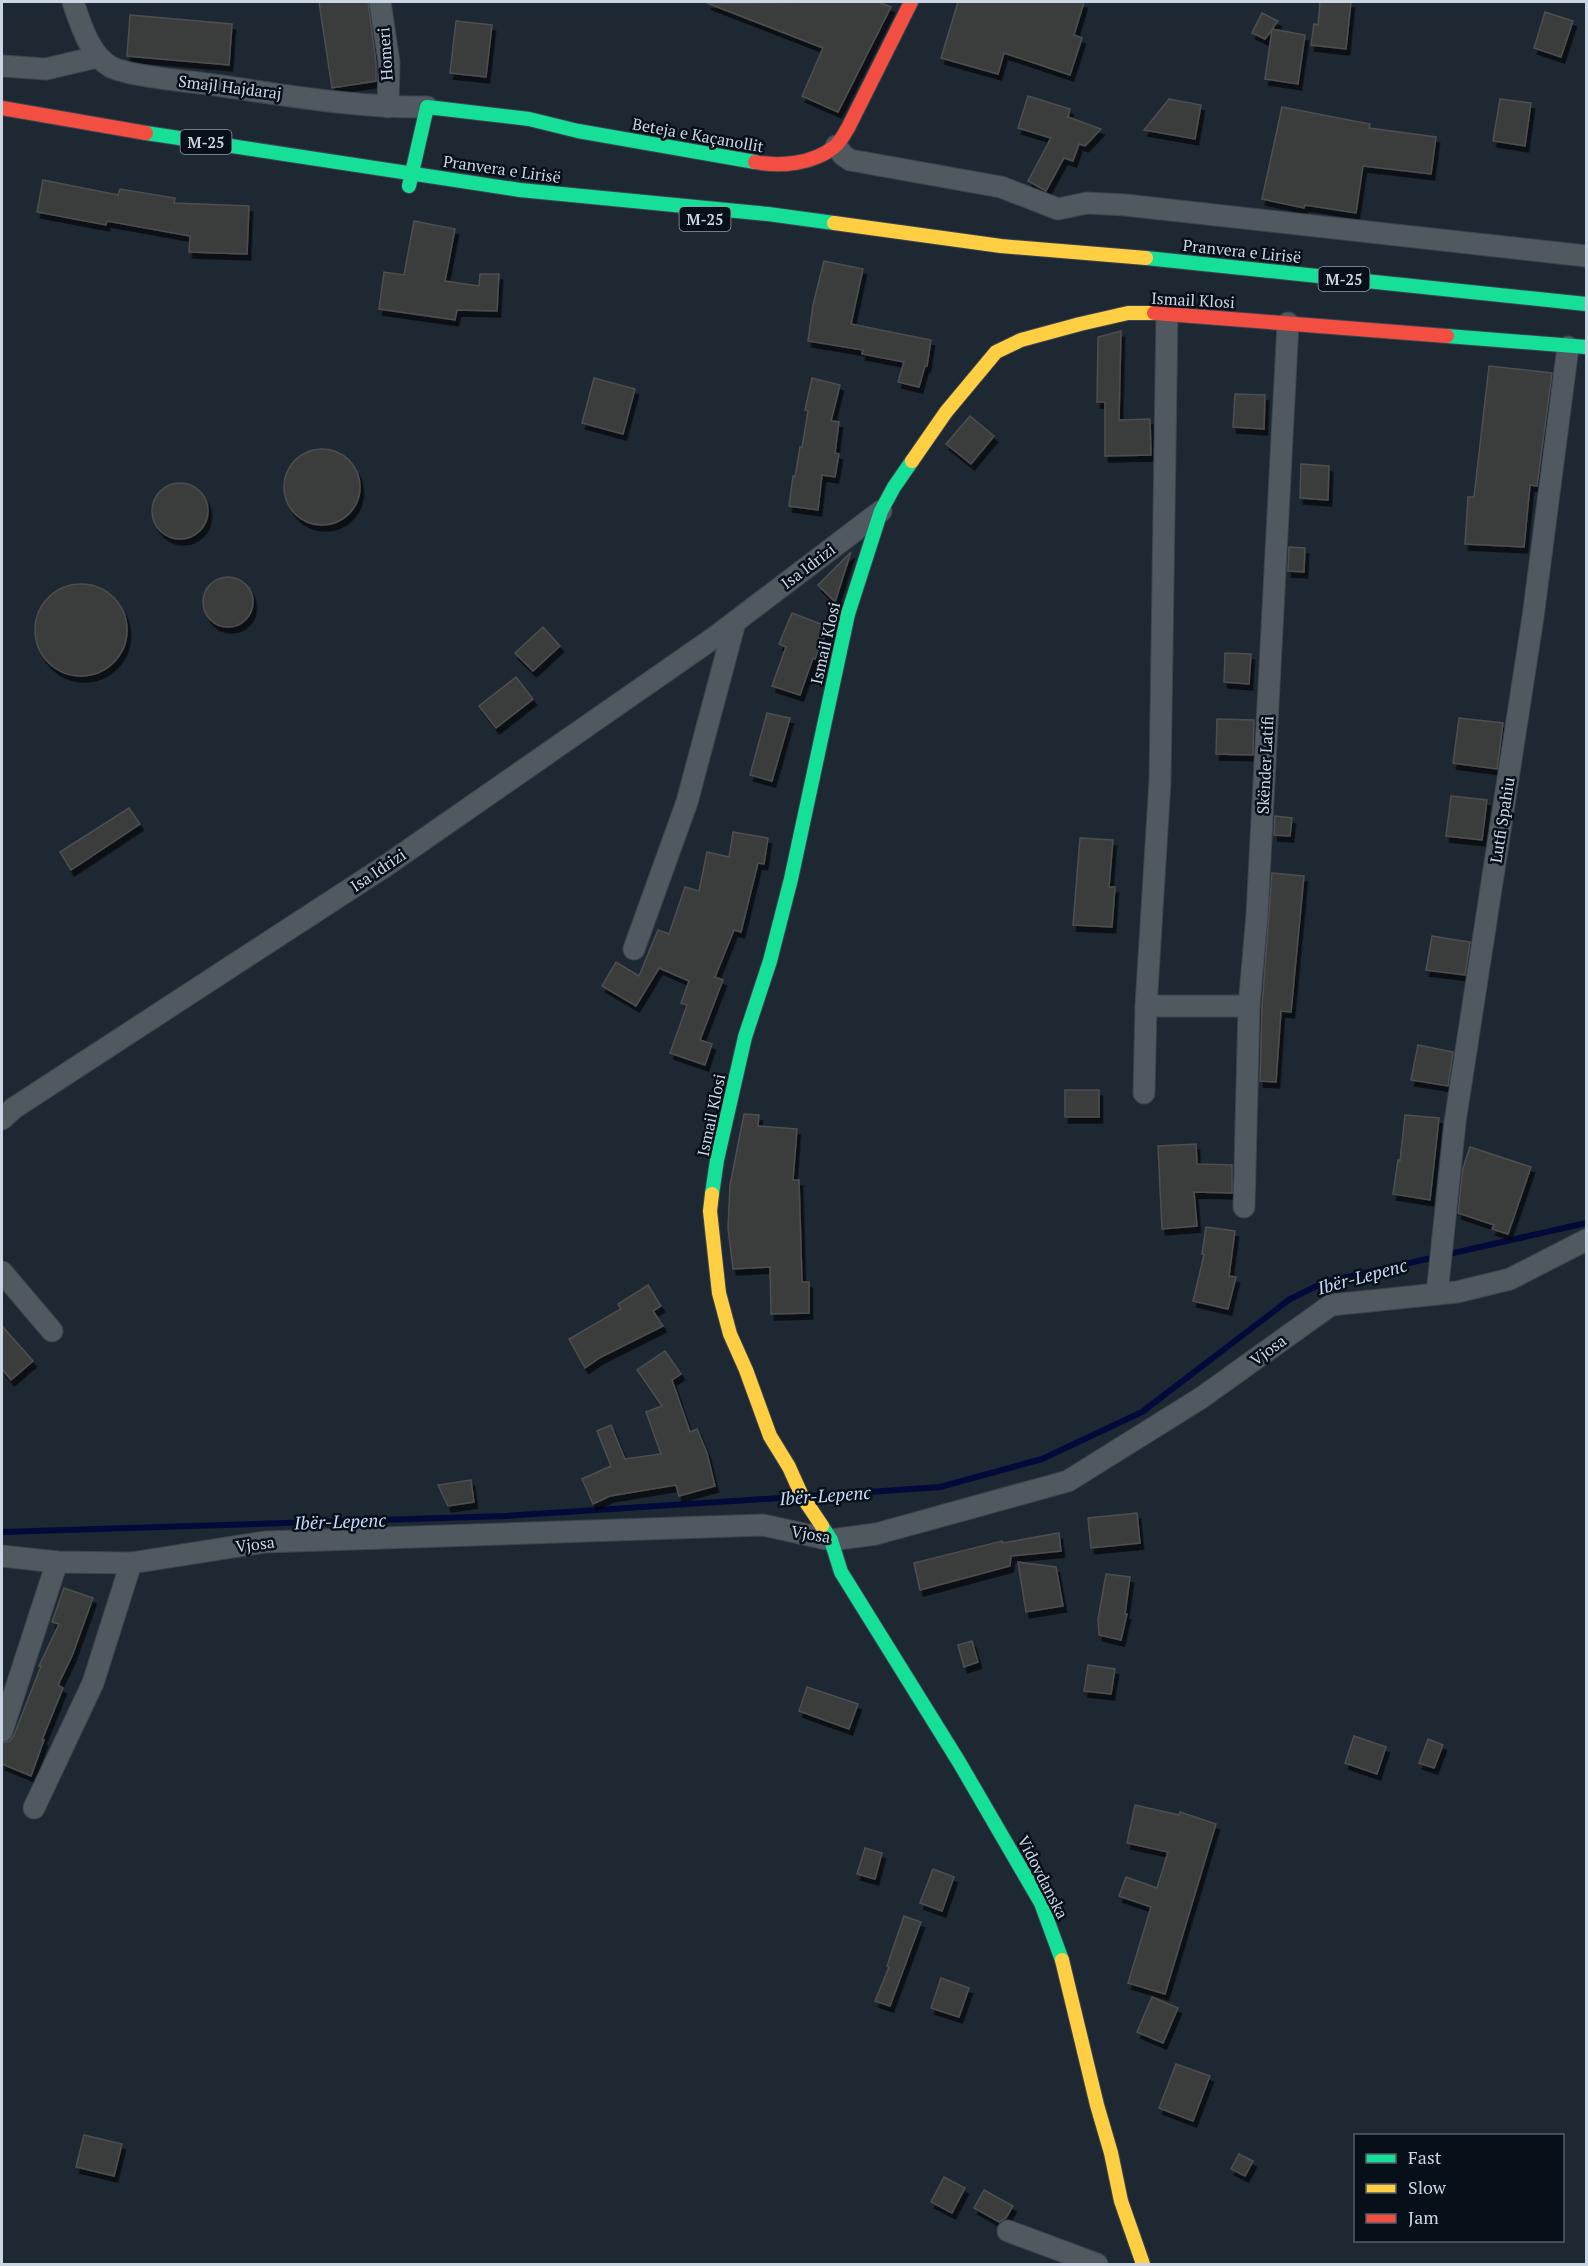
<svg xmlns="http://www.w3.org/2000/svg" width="1588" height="2266" font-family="'PT Serif',serif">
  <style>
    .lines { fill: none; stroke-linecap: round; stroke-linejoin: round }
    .stream { stroke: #030a3a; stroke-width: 6 }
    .building { fill: #3b3c3c; stroke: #4e4f50; stroke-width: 1.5; filter: url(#shadow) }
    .street-casing { stroke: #3c444e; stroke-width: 23 }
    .fast-casing { stroke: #3c444e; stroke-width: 16 }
    .slow-casing { stroke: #3c444e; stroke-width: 16 }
    .jam-casing { stroke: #3c444e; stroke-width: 16 }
    .street { stroke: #505860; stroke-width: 21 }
    .fast { stroke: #16e098; stroke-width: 14 }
    .slow { stroke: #ffcf43; stroke-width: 14 }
    .jam { stroke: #f24e42; stroke-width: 14 }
    .labels { text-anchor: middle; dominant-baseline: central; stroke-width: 5; stroke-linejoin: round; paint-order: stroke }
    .shield { fill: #070f19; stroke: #909aa7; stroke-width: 1.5 }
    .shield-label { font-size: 15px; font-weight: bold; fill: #cad6e4 }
    .street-label { font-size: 16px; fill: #cad6e4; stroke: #070f19 }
    .water-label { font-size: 18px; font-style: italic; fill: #c6dbfd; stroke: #070f19 }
  </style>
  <defs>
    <filter id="shadow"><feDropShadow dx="3.5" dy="6" stdDeviation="0" flood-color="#0009"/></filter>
  </defs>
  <rect width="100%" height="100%" fill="#1d2833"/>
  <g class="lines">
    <g class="stream">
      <polyline points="811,1496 940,1487 1042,1459 1142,1412 1290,1299 1325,1282 1586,1223"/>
      <polyline points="2,1532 505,1516 795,1497"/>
    </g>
  </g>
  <g class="building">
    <polygon points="319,2 368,2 376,63 376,81 332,88"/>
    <polygon points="958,2 1084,2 1074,35 1082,38 1070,75 1004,53 998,74 941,58"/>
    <polygon points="1320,2 1351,2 1346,49 1311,45 1314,24 1318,25"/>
    <polygon points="707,3 878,2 891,7 838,112 802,96 823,48"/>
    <polygon points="1545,12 1573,21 1561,57 1534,48"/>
    <polygon points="1262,13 1278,21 1272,29 1305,35 1298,84 1265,79 1272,30 1265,39 1252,33"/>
    <polygon points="130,15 232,24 229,65 127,56"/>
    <polygon points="456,21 492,25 486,77 450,73"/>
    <polygon points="1028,96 1070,109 1068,117 1101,129 1085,146 1079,144 1073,161 1064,158 1046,191 1028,181 1051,138 1018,128"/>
    <polygon points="1169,99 1201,105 1195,139 1144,130"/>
    <polygon points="1500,99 1531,103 1525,146 1493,141"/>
    <polygon points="1282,107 1370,124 1369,128 1436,137 1431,174 1363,166 1356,213 1305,205 1304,208 1262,199"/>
    <polygon points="43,180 118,195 120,189 175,198 174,203 249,206 247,254 189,252 190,236 107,221 106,225 37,212"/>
    <polygon points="414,221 455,229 445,281 479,286 480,274 499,274 497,311 457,310 455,320 379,309 384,272 404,275"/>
    <polygon points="824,261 863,269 851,324 931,340 927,366 925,366 919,387 898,382 904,362 862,354 863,350 808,341 813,305"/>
    <polygon points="1121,331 1119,420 1150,419 1151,455 1105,456 1105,402 1097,402 1098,337"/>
    <polygon points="1489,366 1552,373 1537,486 1530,485 1524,547 1465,544 1468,497 1474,497"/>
    <polygon points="594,378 635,389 623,434 582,423"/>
    <polygon points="812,378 840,385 831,421 839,422 835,453 839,454 835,477 822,475 818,510 789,506 793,476 795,477 800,447 802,447 808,411 805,410"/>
    <polygon points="1235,394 1265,395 1264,429 1233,427"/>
    <polygon points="970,416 994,436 971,464 946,444"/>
    <circle cx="322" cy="487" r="38"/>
    <polygon points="1301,464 1329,466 1328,500 1300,498"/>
    <circle cx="180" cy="511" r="28"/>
    <polygon points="1289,547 1305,548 1304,572 1288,571"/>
    <polygon points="851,552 835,602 818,585"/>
    <circle cx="228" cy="602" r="25"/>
    <circle cx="81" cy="630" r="46"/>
    <polygon points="792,613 826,626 826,633 815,659 813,658 800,695 772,686 786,647 779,644"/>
    <polygon points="543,627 560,646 533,671 515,653"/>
    <polygon points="1225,653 1251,654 1249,684 1224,682"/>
    <polygon points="516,677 533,699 496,728 479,706"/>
    <polygon points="767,713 790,718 772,781 750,775"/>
    <polygon points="1459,718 1503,723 1497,769 1453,763"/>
    <polygon points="1217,719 1254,720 1253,755 1216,754"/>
    <polygon points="1451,796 1487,800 1482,840 1446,836"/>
    <polygon points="129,808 140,824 71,870 60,852"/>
    <polygon points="1275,816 1292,818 1290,836 1274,835"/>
    <polygon points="733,832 768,838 764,864 758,863 741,932 734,930 715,977 723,980 700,1040 712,1044 705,1065 670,1053 687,1005 681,1003 689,981 659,968 636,1006 602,986 616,962 639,976 658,930 669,934 685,887 699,891 707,852 729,857"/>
    <polygon points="1080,838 1113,840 1109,887 1115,887 1112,927 1073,925"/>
    <polygon points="1272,873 1304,876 1291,1012 1281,1011 1276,1082 1260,1081 1262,1007"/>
    <polygon points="1432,936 1470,942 1465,975 1426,970"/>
    <polygon points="1418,1045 1453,1052 1448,1086 1411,1080"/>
    <rect x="1065" y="1090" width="34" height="27"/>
    <polygon points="744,1114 759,1115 758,1126 797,1129 793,1180 799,1180 802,1282 809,1282 809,1313 771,1314 770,1267 733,1269 728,1228 730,1185"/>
    <polygon points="1405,1115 1439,1118 1430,1200 1393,1194 1398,1160 1400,1161"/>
    <polygon points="1196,1144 1197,1164 1232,1165 1232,1193 1194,1192 1197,1226 1162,1229 1158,1146"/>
    <polygon points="1470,1147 1531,1167 1508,1234 1492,1229 1494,1225 1458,1213 1463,1168"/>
    <polygon points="1206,1227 1235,1231 1229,1276 1236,1277 1228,1309 1193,1301 1204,1255 1202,1254"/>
    <polygon points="648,1285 661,1306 653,1311 663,1326 601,1357 585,1368 569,1339 621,1309 618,1304"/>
    <polygon points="2,1326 33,1361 11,1380 2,1369"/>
    <polygon points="665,1351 681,1374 672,1380 690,1432 697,1429 707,1453 715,1486 679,1496 676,1485 610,1496 593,1504 582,1479 611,1466 597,1431 611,1425 625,1459 661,1454 646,1412 662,1406 637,1370"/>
    <polygon points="471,1480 474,1502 448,1506 438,1485"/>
    <polygon points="1137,1513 1140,1543 1091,1548 1088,1518"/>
    <polygon points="1059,1533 1061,1551 1011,1556 1010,1566 920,1590 914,1563 1002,1541 1003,1543"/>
    <polygon points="1018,1562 1056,1567 1063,1606 1026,1612"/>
    <polygon points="1106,1574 1130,1577 1125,1614 1127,1614 1121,1640 1099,1635 1098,1619"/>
    <polygon points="64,1588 93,1598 72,1656 58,1685 63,1688 42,1740 44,1740 31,1776 2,1764 2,1743 10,1741 14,1735 41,1666 39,1666 59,1624 52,1622"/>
    <polygon points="972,1641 978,1662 964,1667 958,1645"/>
    <polygon points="1088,1665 1115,1669 1111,1694 1084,1691"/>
    <polygon points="807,1687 858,1704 849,1729 799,1711"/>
    <polygon points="1354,1736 1386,1747 1377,1774 1345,1763"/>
    <polygon points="1428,1739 1443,1745 1434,1768 1419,1763"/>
    <polygon points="1135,1805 1179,1815 1180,1812 1216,1824 1165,1994 1128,1983 1151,1907 1119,1896 1126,1877 1157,1888 1168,1852 1127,1843"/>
    <polygon points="865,1848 882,1853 875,1879 857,1874"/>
    <polygon points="933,1869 954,1877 942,1911 920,1903"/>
    <polygon points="904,1916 921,1922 890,2006 875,2001 889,1967 887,1966"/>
    <polygon points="941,1978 969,1988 959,2017 931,2008"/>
    <polygon points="1152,1997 1178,2008 1163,2043 1137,2032"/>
    <polygon points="1176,2064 1210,2076 1193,2121 1159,2108"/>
    <polygon points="84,2135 122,2144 114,2176 76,2167"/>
    <polygon points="1239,2154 1253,2161 1245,2176 1231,2169"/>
    <polygon points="944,2177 965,2188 952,2213 931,2202"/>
    <polygon points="984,2190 1013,2206 1006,2218 999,2222 974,2208"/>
  </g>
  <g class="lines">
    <defs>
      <g id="street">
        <path d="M73,2C81,25 89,54 111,67C125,75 182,81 200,83C275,93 351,108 427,107"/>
        <polyline points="380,2 389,62 388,107"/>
        <polyline points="2,66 46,69 97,57"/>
        <polyline points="836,146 843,155 850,160 1001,187 1058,209 1087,203 1125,205 1586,256"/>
        <polyline points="634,949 687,802 735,622"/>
        <polyline points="1146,1006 1249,1006"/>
        <polyline points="1144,1093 1146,1006 1160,781 1167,313"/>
        <polyline points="2,1119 14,1108 387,865 715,637 881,511"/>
        <polyline points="1244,1207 1249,1006 1257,915 1288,323"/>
        <polyline points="2,1272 52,1331"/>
        <polyline points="1437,1294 1455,1122 1533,617 1568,347"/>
        <polyline points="2,1556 57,1562 131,1563 265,1542 763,1525 831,1540 876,1534 1068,1481 1201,1398 1331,1305 1457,1292 1510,1279 1586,1240"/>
        <polyline points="2,1731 57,1562"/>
        <polyline points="34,1808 93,1683 131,1563"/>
        <polyline points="1008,2231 1097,2264"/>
      </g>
      <g id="fast">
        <polyline points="146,133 520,190 768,214 834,223"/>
        <polyline points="409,186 427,107 529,119 578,131 755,162"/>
        <polyline points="1146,258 1586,304"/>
        <polyline points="1447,336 1586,347"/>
        <polyline points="712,1194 717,1160 745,1037 770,961 791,879 848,614 881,511 894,487 912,461"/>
        <polyline points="822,1526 831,1540 841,1572 959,1762 1041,1903 1062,1960"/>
      </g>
      <g id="slow">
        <polyline points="834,223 1001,246 1146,258"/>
        <polyline points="912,461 946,412 996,352 1021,340 1080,324 1128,313 1154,313"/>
        <polyline points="712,1194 710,1211 719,1293 730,1334 746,1370 770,1436 789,1467 802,1496 822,1526"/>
        <polyline points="1062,1960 1097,2105 1111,2153 1121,2201 1143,2264"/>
      </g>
      <g id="jam">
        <polyline points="2,108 146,133"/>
        <path d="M755,162C780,167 813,164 834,147C840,143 844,134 848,128L911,2"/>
        <polyline points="1154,313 1447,336"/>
      </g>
    </defs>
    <use href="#street" class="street-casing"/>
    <use href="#fast" class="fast-casing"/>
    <use href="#slow" class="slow-casing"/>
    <use href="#jam" class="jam-casing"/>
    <use href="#street" class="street"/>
    <use href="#fast" class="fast"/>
    <use href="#slow" class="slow"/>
    <use href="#jam" class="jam"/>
  </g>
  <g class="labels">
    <g class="shield">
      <rect x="180.5" y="130" width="51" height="24" rx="4.5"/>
      <rect x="679.5" y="207" width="51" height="24" rx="4.5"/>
      <rect x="1318.5" y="267" width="51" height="24" rx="4.5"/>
    </g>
    <g class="shield-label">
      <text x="206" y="142">M-25</text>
      <text x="705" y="219">M-25</text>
      <text x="1344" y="279">M-25</text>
    </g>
    <g class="street-label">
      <text transform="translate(385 54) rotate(-94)">Homeri</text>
      <text transform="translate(230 87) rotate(7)">Smajl Hajdaraj</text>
      <text transform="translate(698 135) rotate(10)">Beteja e Kaçanollit</text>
      <text transform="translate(502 169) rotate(8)">Pranvera e Lirisë</text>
      <text transform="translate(1242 251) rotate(6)">Pranvera e Lirisë</text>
      <text transform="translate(1193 300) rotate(3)">Ismail Klosi</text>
      <text transform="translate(808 566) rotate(-37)">Isa Idrizi</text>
      <text transform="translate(825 643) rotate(-77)">Ismail Klosi</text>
      <text transform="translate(1265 765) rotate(-87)">Skënder Latifi</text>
      <text transform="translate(1502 820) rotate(-81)">Lutfi Spahiu</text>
      <text transform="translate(378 870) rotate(-34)">Isa Idrizi</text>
      <text transform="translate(711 1115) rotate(-78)">Ismail Klosi</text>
      <text transform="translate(1268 1350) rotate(-36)">Vjosa</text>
      <text transform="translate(811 1534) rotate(9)">Vjosa</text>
      <text transform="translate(255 1544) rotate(-7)">Vjosa</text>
      <text transform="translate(1043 1877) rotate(63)">Vidovdanska</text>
    </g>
    <g class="water-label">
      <text transform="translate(1362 1276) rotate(-15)">Ibër-Lepenc</text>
      <text transform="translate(825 1495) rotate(-4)">Ibër-Lepenc</text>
      <text transform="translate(340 1521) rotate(-2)">Ibër-Lepenc</text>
    </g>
  </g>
  <rect width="1588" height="2266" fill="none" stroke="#cad6e4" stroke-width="6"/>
  <rect x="1354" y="2134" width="210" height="108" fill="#070f19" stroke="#555f6a" stroke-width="1.5"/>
  <rect x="1366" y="2154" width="30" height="9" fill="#16e098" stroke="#555f6a" stroke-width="1.5"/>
  <text x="1408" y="2164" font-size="18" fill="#cad6e4">Fast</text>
  <rect x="1366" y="2184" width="30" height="9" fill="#ffcf43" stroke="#555f6a" stroke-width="1.5"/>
  <text x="1408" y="2194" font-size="18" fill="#cad6e4">Slow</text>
  <rect x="1366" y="2214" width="30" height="9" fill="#f24e42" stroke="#555f6a" stroke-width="1.5"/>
  <text x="1408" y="2224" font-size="18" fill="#cad6e4">Jam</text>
</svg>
